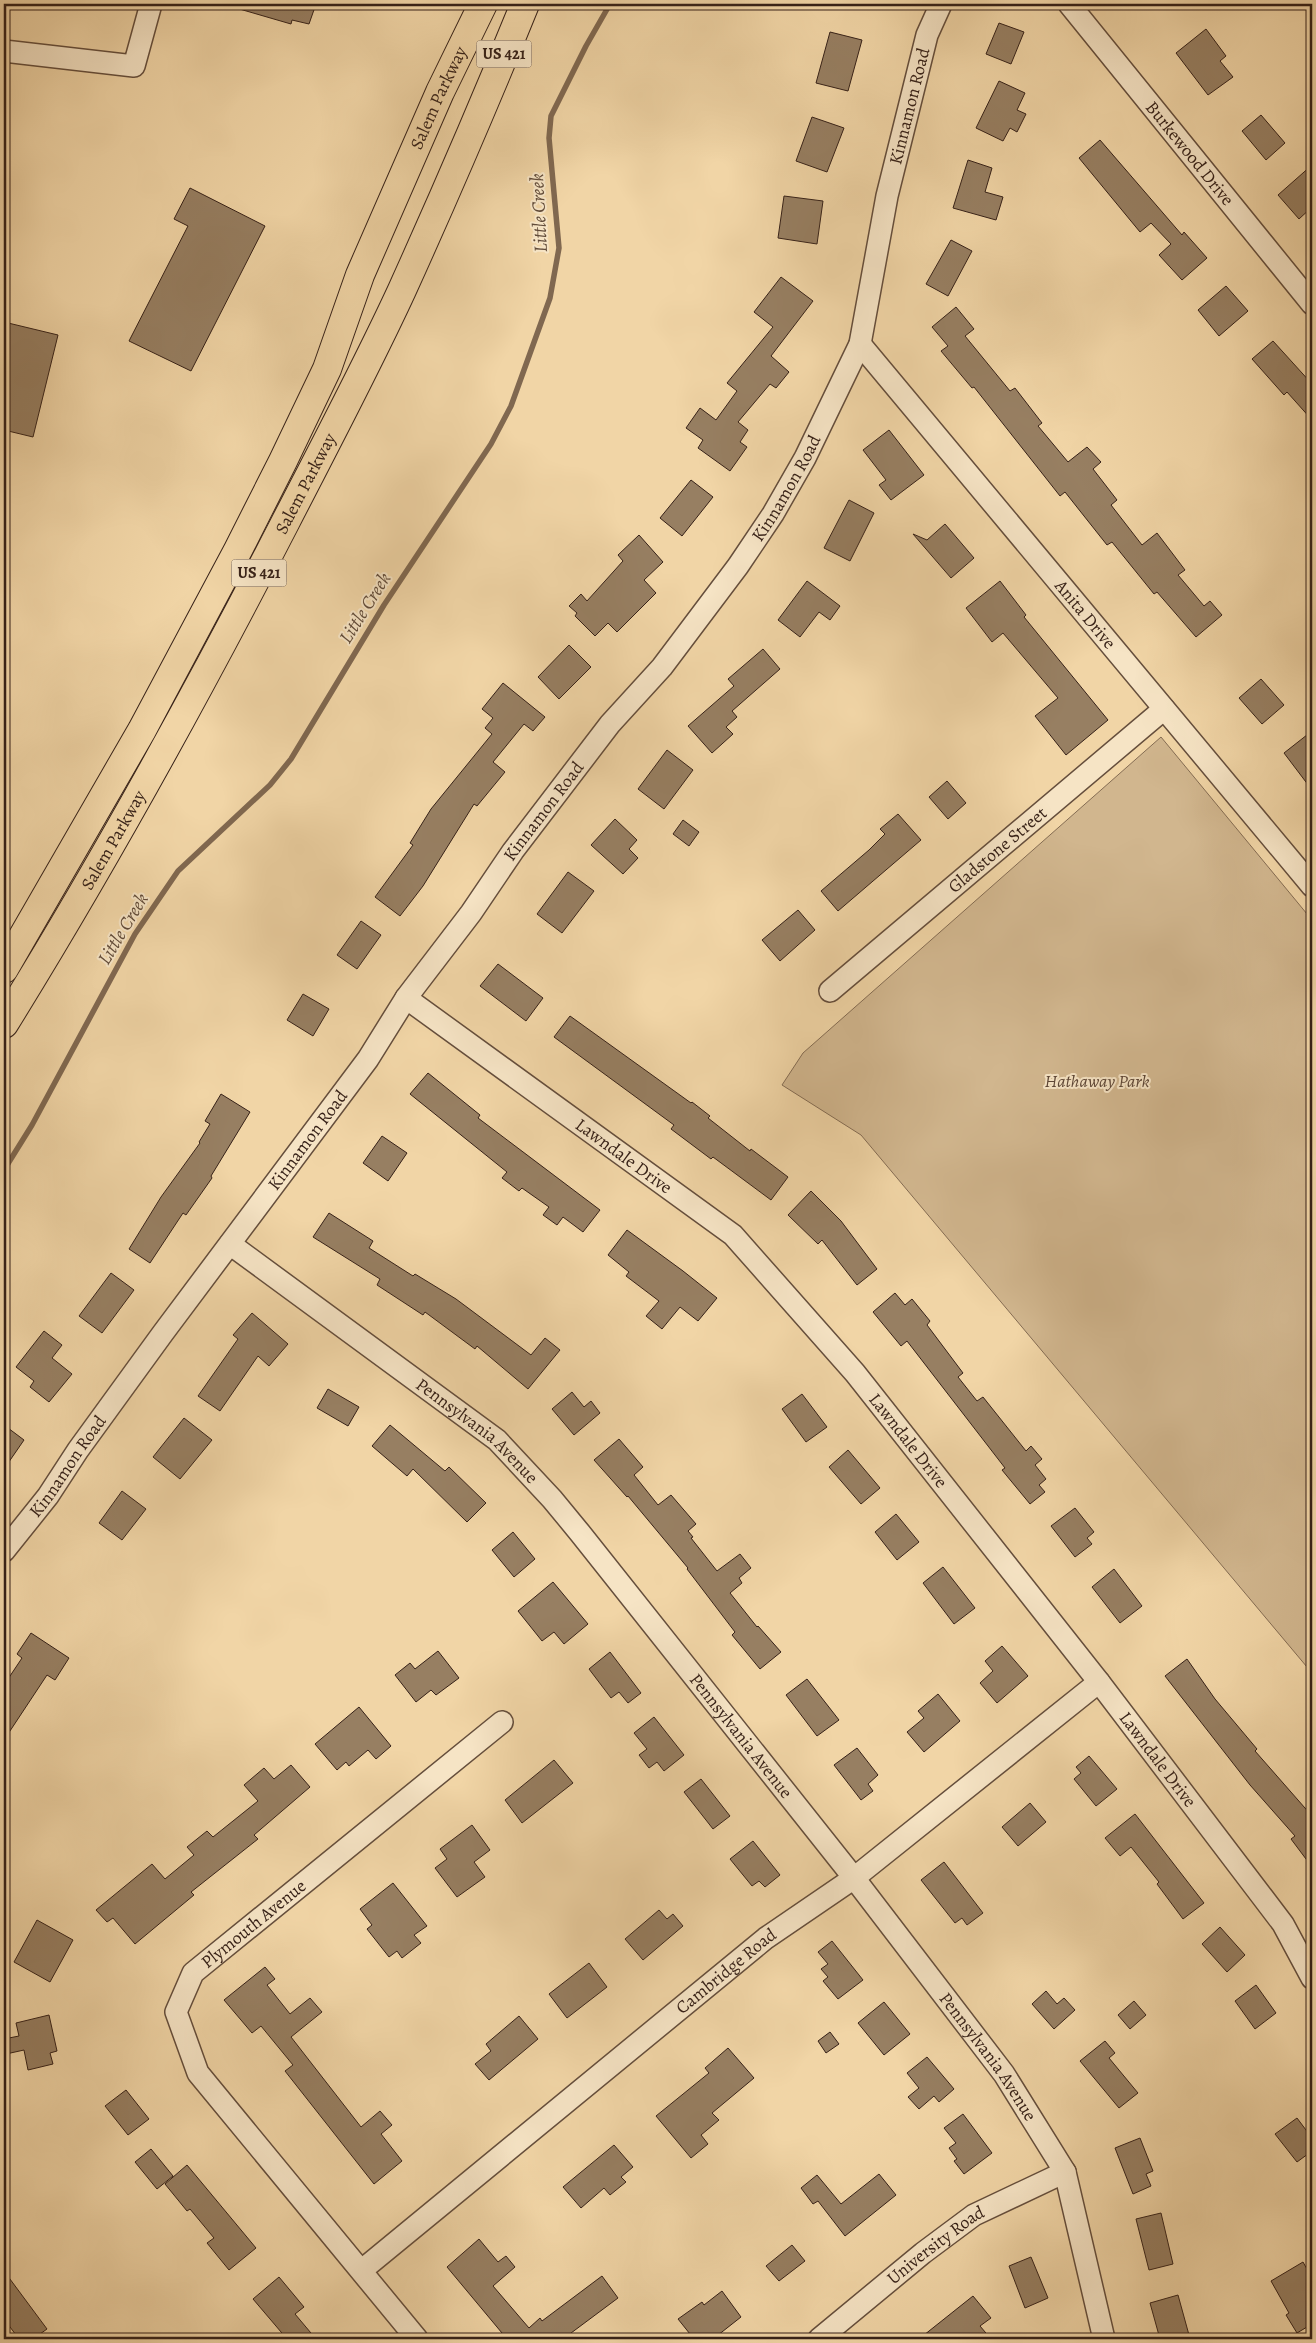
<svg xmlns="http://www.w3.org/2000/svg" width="1316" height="2343" font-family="Alegreya,serif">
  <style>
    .green { fill: #d1b68e; stroke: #846c53 }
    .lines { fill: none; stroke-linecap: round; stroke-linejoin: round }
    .stream { stroke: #806850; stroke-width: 5.5 }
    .building { fill: #977f62; stroke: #362118 }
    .minor-casing { stroke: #654e3c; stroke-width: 24 }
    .highway-casing { stroke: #362118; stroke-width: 30 }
    .minor { stroke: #f6e4c5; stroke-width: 21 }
    .highway { stroke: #f1d5a6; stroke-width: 28 }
    .labels { text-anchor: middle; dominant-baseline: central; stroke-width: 4; stroke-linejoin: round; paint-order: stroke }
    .shield { fill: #f6e4c5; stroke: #705c4c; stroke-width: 1 }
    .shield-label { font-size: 16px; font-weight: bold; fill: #362118 }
    .street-label { font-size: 18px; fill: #362118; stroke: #f6e4c5 }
    .park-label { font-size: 18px; font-style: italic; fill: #5d4636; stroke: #f6e4c5 }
    .water-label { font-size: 19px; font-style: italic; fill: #614b39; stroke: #f6e4c5 }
  </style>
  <rect width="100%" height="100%" fill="#f1d5a6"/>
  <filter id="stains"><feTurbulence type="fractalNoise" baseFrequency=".004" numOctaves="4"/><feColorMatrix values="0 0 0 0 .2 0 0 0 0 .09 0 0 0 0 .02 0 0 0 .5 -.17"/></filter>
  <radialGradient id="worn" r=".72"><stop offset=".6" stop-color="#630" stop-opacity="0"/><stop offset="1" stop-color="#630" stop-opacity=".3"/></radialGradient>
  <polygon class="green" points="1161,737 1312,920 1312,1673 861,1135 782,1085 803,1053"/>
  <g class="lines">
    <polyline class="stream" points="4,1170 32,1125 135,934 178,871 270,785 291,759 384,605 491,444 511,406 550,298 559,248 549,138 551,116 586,46 610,4"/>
  </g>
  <g class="building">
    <polygon points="237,4 316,4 309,24 292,20 291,24 236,8"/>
    <polygon points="999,23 1024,32 1011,64 986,54"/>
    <polygon points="1206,29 1226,56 1220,61 1233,77 1208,95 1176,53"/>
    <polygon points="830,32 862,40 848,91 816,83"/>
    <polygon points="999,81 1025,93 1017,110 1026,114 1017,132 1010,128 1003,141 976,128"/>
    <polygon points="1261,115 1285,143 1266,160 1242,131"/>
    <polygon points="812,117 844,128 827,172 796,161"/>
    <polygon points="1100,140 1182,235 1184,232 1207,258 1182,280 1159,255 1171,244 1151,223 1140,232 1079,158"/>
    <polygon points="968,160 992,168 985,192 1003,197 996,220 953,208"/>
    <polygon points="1312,165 1312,207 1299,219 1278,195"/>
    <polygon points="190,188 265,226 191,371 129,341 188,226 174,219"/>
    <polygon points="784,196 823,201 817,244 778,238"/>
    <polygon points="951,240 972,251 948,296 926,284"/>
    <polygon points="781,277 813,301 771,356 789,372 776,388 770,384 738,422 748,430 740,442 747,447 730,471 698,448 703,440 686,428 700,408 716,420 737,391 727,383 773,327 754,312"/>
    <polygon points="1226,286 1248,311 1219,336 1198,310"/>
    <polygon points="956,307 974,329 965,336 1010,391 1015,388 1042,423 1038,426 1068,462 1087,447 1101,462 1093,469 1117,500 1111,505 1142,545 1157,533 1185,570 1178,575 1204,606 1210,601 1222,615 1196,637 1157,592 1154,594 1112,542 1107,545 1065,492 1060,496 974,387 972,388 941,351 948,346 932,327"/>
    <polygon points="4,322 58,335 33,437 4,430"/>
    <polygon points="1273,341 1312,384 1312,420 1287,392 1284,395 1252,359"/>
    <polygon points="889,430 924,475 891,500 879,485 886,480 863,450"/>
    <polygon points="691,480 713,497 682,536 660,518"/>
    <polygon points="849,500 874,513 850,561 824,548"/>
    <polygon points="945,524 974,558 951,578 913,534 927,540"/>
    <polygon points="639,535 663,562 644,580 656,593 617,632 608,623 595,636 575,616 577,613 569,606 581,594 587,601 623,561 618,555"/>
    <polygon points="807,581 840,606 830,620 819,612 800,637 778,620"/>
    <polygon points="1000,581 1026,615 1024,617 1108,720 1066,755 1035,716 1058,698 1003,633 992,642 966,608"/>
    <polygon points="569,645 591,667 559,699 538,677"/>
    <polygon points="763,649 780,669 732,711 737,717 726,727 733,734 712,753 688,726 734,686 728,679"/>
    <polygon points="1261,679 1284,705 1262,724 1239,698"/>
    <polygon points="503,683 545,717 533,731 524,724 493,762 505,772 477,806 474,804 423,886 400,916 375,897 413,845 410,843 431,809 492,734 485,728 493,718 482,709"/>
    <polygon points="1312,731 1312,790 1284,753"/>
    <polygon points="667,750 693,770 664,809 638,789"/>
    <polygon points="947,781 966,803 948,819 929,797"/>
    <polygon points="898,814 921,840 838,911 821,891 869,850 885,834 880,829"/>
    <polygon points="615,819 637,840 629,849 638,858 623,874 591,845"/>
    <polygon points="683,820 699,832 689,846 673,834"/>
    <polygon points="568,872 594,891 562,933 537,914"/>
    <polygon points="798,910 815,930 780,961 762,940"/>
    <polygon points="361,921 381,935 357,969 337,955"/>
    <polygon points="498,964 543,998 526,1021 480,986"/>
    <polygon points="303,994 329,1009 313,1036 287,1020"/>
    <polygon points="570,1016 691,1103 692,1102 710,1116 708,1118 750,1151 751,1149 788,1177 771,1200 713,1157 711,1159 671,1129 674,1125 554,1037"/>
    <polygon points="428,1073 480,1115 478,1118 600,1210 583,1232 563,1217 557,1225 543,1215 549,1207 522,1188 519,1191 502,1178 507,1172 410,1094"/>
    <polygon points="221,1094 250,1112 211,1176 212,1178 186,1215 183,1213 150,1263 129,1249 161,1197 200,1143 199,1142 210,1124 205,1121"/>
    <polygon points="382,1136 407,1153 388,1181 363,1163"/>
    <polygon points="811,1191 841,1221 877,1269 857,1285 822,1240 818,1244 788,1215"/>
    <polygon points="329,1213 373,1241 369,1248 413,1276 415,1274 456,1299 531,1355 545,1338 560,1350 528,1389 477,1346 475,1349 425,1312 423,1315 377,1285 380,1279 313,1237"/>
    <polygon points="627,1230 683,1271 717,1298 698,1321 680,1307 662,1329 646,1316 659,1301 626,1276 629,1272 608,1255"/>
    <polygon points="111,1273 134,1290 102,1333 79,1316"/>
    <polygon points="895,1293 905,1305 912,1299 930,1321 927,1325 963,1373 958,1377 977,1401 983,1397 1026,1451 1031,1446 1042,1459 1035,1465 1046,1479 1039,1485 1045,1492 1030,1504 1002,1470 1005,1468 907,1341 901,1346 873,1312"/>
    <polygon points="252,1313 288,1344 269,1366 258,1356 220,1411 198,1396 238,1339 233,1335"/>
    <polygon points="44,1331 62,1345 52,1358 72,1374 49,1402 30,1387 34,1381 16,1367"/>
    <polygon points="328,1389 359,1407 348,1426 317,1408"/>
    <polygon points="572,1392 584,1407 591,1401 600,1413 574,1435 552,1409"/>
    <polygon points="802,1394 827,1427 806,1442 782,1409"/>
    <polygon points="184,1418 212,1440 180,1479 153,1457"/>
    <polygon points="4,1425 24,1440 4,1469"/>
    <polygon points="390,1425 445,1471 449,1467 486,1503 467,1522 413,1469 407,1476 372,1446"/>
    <polygon points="619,1439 643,1467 634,1475 658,1505 671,1495 696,1524 688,1531 693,1537 691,1538 717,1571 740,1554 751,1568 739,1578 742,1583 730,1593 757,1627 758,1626 781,1652 760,1669 732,1635 735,1632 687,1569 688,1568 628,1496 627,1497 594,1460"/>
    <polygon points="848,1450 880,1488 861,1504 829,1467"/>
    <polygon points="122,1491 146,1509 122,1540 99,1523"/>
    <polygon points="1075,1508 1094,1532 1087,1538 1092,1544 1075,1557 1051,1526"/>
    <polygon points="896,1514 919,1542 897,1560 875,1532"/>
    <polygon points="513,1532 535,1559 514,1577 492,1550"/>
    <polygon points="943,1567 975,1608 954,1624 923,1583"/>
    <polygon points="1114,1569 1142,1606 1120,1623 1092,1587"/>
    <polygon points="553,1582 588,1624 564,1644 554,1632 542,1641 518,1611"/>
    <polygon points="31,1633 69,1658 55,1680 47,1675 4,1740 4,1685 22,1658 17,1654"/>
    <polygon points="1002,1646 1028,1676 997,1703 980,1683 993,1671 985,1661"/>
    <polygon points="438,1651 459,1678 436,1695 431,1690 416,1702 395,1675 410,1663 415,1669"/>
    <polygon points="610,1652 641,1693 628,1703 619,1692 611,1698 589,1669"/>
    <polygon points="1187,1659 1215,1699 1257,1749 1255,1751 1312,1816 1312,1867 1291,1839 1295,1836 1250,1785 1165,1676"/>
    <polygon points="807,1679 839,1720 817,1736 786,1695"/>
    <polygon points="938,1694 960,1721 924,1752 907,1732 924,1718 918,1711"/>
    <polygon points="359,1707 391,1746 376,1759 368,1750 349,1766 346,1762 337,1770 315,1744"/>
    <polygon points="654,1717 684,1755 664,1771 657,1762 649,1768 639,1755 647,1749 634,1733"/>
    <polygon points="857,1748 878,1775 868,1784 873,1791 861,1800 834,1765"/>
    <polygon points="1089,1756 1117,1789 1096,1806 1074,1779 1081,1773 1076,1767"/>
    <polygon points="554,1760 573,1783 522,1823 505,1800"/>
    <polygon points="291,1765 310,1787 254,1835 258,1839 191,1892 194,1895 135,1944 113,1918 107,1922 96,1910 152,1864 165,1879 194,1855 187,1847 207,1831 213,1837 258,1801 244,1785 264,1768 274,1779"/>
    <polygon points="701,1779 730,1816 713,1829 684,1792"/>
    <polygon points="1030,1803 1046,1822 1018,1846 1002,1827"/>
    <polygon points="1135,1814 1204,1903 1183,1919 1157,1884 1159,1882 1131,1847 1120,1856 1105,1838"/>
    <polygon points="472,1825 490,1850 474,1862 485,1877 457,1897 435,1868 447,1859 440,1849"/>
    <polygon points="753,1841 780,1875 765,1887 759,1881 752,1886 730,1859"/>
    <polygon points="944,1862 983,1913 967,1925 962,1918 955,1923 921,1880"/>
    <polygon points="393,1883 427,1926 414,1935 421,1943 402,1958 397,1951 389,1957 367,1929 372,1925 360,1909"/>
    <polygon points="659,1910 667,1919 673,1914 683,1926 643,1960 625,1939"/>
    <polygon points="37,1920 73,1940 50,1982 14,1962"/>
    <polygon points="1220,1927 1245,1955 1227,1972 1202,1944"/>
    <polygon points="832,1941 863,1980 838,1999 823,1981 828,1977 821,1969 828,1964 818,1952"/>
    <polygon points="589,1963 607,1987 567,2018 549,1994"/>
    <polygon points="265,1967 275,1979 267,1985 290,2014 310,1998 322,2012 291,2037 361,2127 380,2111 392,2125 381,2134 402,2161 374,2184 285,2071 293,2065 261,2026 252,2033 224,2000"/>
    <polygon points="1256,1985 1276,2013 1255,2029 1235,2001"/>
    <polygon points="1046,1991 1057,2004 1064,1998 1075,2010 1054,2029 1032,2004"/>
    <polygon points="1134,2001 1146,2015 1130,2029 1118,2015"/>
    <polygon points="884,2002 910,2034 884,2055 858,2023"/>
    <polygon points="49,2015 57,2051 50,2053 53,2064 28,2070 24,2050 6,2054 4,2039 19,2036 16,2023"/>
    <polygon points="519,2016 538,2039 489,2080 475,2064 491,2051 486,2044"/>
    <polygon points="830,2032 839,2044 826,2053 818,2041"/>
    <polygon points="1105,2041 1115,2053 1109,2058 1138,2093 1119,2108 1080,2061"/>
    <polygon points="728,2048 754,2078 712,2113 719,2120 701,2135 708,2144 691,2158 656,2116 709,2073 705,2068"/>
    <polygon points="927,2057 954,2089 939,2102 934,2096 919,2109 908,2097 919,2088 907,2073"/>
    <polygon points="126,2090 149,2119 128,2135 105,2106"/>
    <polygon points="963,2114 992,2153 964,2174 954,2161 957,2159 949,2148 956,2143 944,2128"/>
    <polygon points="1297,2118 1312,2138 1312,2151 1297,2162 1275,2134"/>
    <polygon points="1140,2138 1153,2171 1146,2174 1151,2186 1133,2194 1115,2148"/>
    <polygon points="614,2145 633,2167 621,2177 626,2182 610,2195 604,2188 581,2208 563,2187"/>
    <polygon points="151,2149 173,2176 157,2189 135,2162"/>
    <polygon points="187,2165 256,2248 229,2270 207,2243 214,2238 190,2209 187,2211 165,2184"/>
    <polygon points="879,2174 896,2195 845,2236 818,2201 813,2204 801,2188 817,2175 841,2204"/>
    <polygon points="1161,2213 1173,2264 1149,2270 1136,2219"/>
    <polygon points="479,2239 498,2262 506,2256 515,2267 493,2286 529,2328 540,2318 542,2321 602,2276 618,2298 563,2339 507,2339 447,2267"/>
    <polygon points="792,2245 805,2261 779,2281 766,2266"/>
    <polygon points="1031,2257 1048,2298 1025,2308 1009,2266"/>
    <polygon points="1303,2262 1312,2278 1312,2324 1297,2333 1286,2315 1289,2313 1271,2281"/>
    <polygon points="4,2271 47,2329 33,2339 19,2339 4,2319"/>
    <polygon points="279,2277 304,2307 295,2314 316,2339 287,2339 253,2299"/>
    <polygon points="722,2291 741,2317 713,2339 694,2339 678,2319 702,2302 704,2305"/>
    <polygon points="1178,2295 1189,2335 1173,2339 1160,2339 1150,2303"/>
    <polygon points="973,2296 991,2318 980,2326 991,2339 919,2339"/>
  </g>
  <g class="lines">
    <defs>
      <g id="minor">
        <path id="s1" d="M1069,4L1312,304"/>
        <polyline points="4,51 134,66 151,4"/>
        <path id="s2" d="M860,344L1312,886"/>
        <path id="s3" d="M830,991L1164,709"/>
        <path id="s4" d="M406,998L733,1235L855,1373L1099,1682L1283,1924L1312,1978"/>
        <path id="s5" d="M230,1244L497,1440L552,1499L580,1533L854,1878L1004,2074L1065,2172L1104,2339"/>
        <path id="s6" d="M4,1551L48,1496L78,1450L163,1333L368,1059L406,998L471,913L513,851L610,724L662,667L738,566L773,514L805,458L860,344L887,196L927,35L941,4"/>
        <path id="s7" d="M362,2270L766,1938L854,1878L1099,1682"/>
        <path id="s8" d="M417,2339L198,2073L176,2012L193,1973L502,1722"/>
        <path id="s9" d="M819,2339L923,2253L974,2215L1065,2172"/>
      </g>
      <g id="highway">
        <path id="s10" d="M4,969L142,730L238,550L283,461L327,369L360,275L440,92L483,4"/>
        <path id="s11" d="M4,1024C105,861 198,692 286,521C325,445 366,368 402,290C445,195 486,100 525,4"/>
      </g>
    </defs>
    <use href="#minor" class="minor-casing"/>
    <use href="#highway" class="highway-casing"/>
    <use href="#minor" class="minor"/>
    <use href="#highway" class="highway"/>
  </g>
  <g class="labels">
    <g class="shield">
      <rect x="476.5" y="40.5" width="55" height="27" rx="4"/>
      <rect x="231.5" y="559.5" width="55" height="27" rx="4"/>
    </g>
    <g class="shield-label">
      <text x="504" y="54">US 421</text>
      <text x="259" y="573">US 421</text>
    </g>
    <g class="street-label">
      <text stroke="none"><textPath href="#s10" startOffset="975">Salem Parkway</textPath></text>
      <text stroke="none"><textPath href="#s6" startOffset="1726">Kinnamon Road</textPath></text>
      <text stroke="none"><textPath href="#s1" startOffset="192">Burkewood Drive</textPath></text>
      <text stroke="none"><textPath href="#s11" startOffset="619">Salem Parkway</textPath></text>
      <text stroke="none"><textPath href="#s6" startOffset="1321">Kinnamon Road</textPath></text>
      <text stroke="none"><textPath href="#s2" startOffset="352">Anita Drive</textPath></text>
      <text stroke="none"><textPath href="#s6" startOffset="916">Kinnamon Road</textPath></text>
      <text stroke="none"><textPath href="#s11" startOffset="214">Salem Parkway</textPath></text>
      <text stroke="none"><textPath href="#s3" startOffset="219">Gladstone Street</textPath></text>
      <text stroke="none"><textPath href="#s6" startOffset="511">Kinnamon Road</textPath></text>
      <text stroke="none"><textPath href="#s4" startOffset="269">Lawndale Drive</textPath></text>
      <text stroke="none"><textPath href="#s5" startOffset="310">Pennsylvania Avenue</textPath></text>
      <text stroke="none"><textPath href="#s4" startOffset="674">Lawndale Drive</textPath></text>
      <text stroke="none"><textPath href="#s6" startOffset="106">Kinnamon Road</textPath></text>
      <text stroke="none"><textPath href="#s5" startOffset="715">Pennsylvania Avenue</textPath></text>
      <text stroke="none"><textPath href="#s4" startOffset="1079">Lawndale Drive</textPath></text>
      <text stroke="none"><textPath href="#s8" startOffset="530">Plymouth Avenue</textPath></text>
      <text stroke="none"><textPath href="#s7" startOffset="471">Cambridge Road</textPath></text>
      <text stroke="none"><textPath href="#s5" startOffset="1120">Pennsylvania Avenue</textPath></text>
      <text stroke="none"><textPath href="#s9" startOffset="150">University Road</textPath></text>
    </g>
    <g class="park-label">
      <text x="1097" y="1081">Hathaway Park</text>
    </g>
    <g class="water-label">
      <text transform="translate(539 213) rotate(-93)">Little Creek</text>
      <text transform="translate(365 608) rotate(-58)">Little Creek</text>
      <text transform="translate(123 929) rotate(-59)">Little Creek</text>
    </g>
  </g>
  <rect width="1316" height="2343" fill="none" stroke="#f1d5a6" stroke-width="20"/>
  <rect x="5" y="5" width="1306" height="2333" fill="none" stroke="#362118" stroke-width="2.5"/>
  <rect x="10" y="10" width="1296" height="2323" fill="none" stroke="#362118"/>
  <rect width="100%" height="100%" filter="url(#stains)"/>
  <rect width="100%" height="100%" fill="url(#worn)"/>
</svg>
